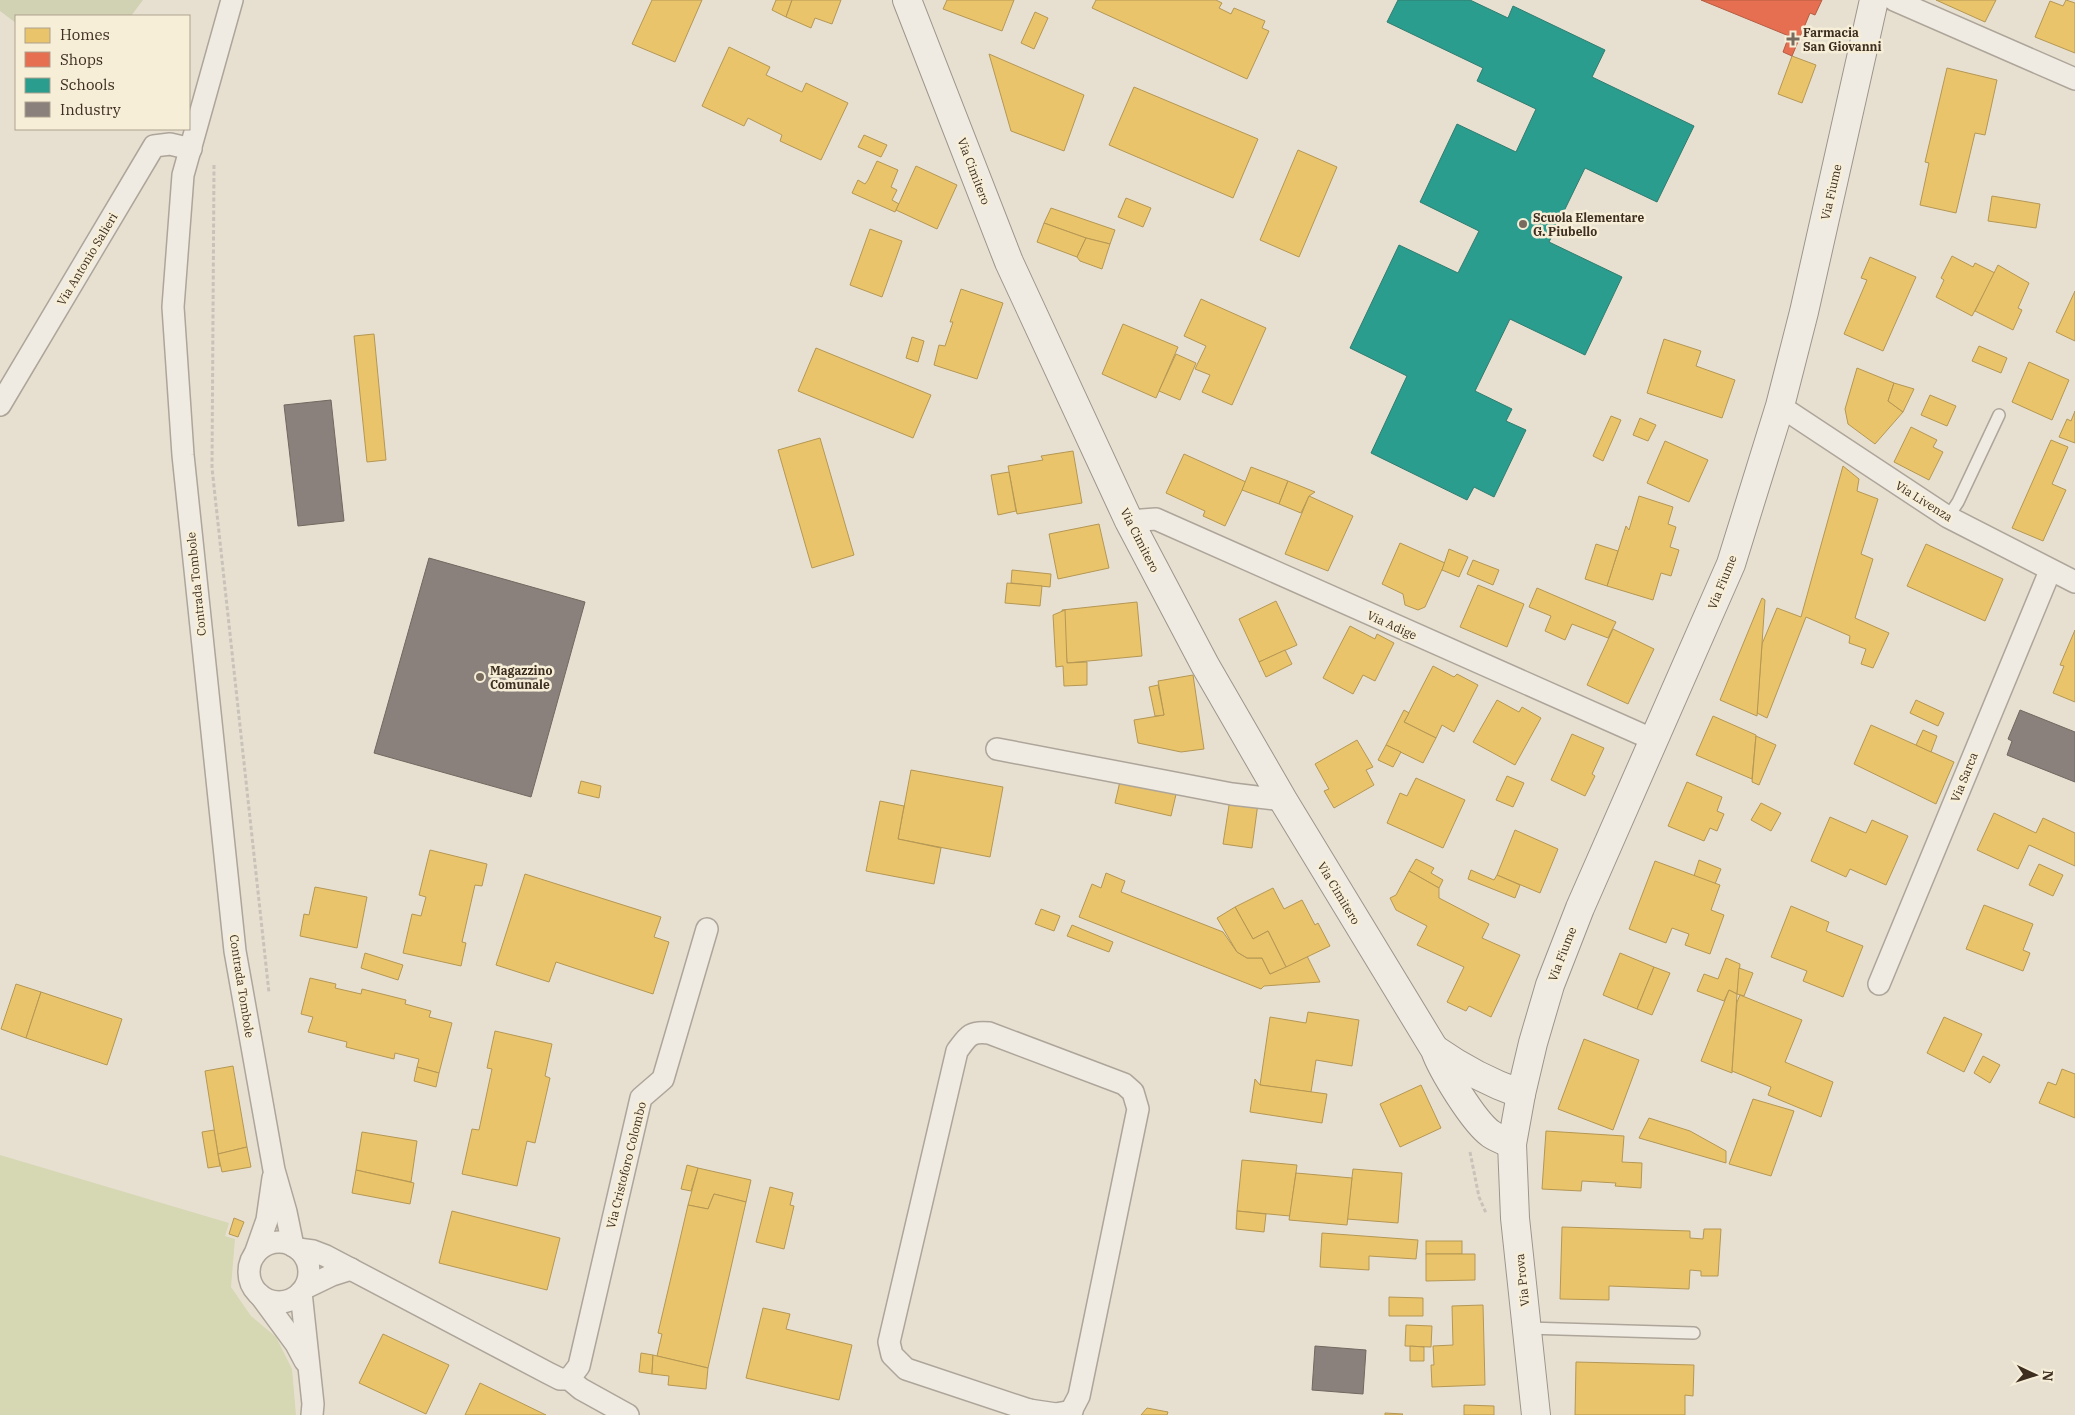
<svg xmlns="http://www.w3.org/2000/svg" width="2075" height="1415" font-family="'IBM Plex Serif',serif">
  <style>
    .green { fill: #d6d7b3 }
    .cemetery { fill: #d1d1b3 }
    .homes { fill: #e9c46a; stroke: #b59754 }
    .shops { fill: #e76f51; stroke: #b45c42 }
    .schools { fill: #2a9d8f; stroke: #307c6e }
    .industry { fill: #8a817c; stroke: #736860 }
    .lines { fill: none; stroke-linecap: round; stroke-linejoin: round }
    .lane-casing { stroke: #ada599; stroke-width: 14 }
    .street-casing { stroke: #ada599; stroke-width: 24 }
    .secondary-casing { stroke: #9c958a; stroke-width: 30 }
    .path { stroke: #c8c2b9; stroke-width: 3; stroke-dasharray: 4 2.5; stroke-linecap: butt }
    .lane { stroke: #efebe3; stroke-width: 11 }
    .street { stroke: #efebe3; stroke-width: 21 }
    .secondary { stroke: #efebe3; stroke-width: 28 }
    .poi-dot { fill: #786c5e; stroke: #f7eed8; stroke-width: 2 }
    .labels { text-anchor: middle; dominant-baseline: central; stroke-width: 5; stroke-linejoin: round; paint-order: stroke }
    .poi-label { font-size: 12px; font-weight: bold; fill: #3d2e20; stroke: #f7eed8; text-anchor: start }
    .street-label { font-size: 12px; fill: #3d2e20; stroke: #f7eed8 }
  </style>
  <rect width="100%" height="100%" fill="#e7e0d1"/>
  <polygon class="green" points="0,1155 229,1223 225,1236 235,1239 231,1287 251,1316 276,1337 292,1369 296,1415 0,1415"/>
  <polygon class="cemetery" points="0,0 143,0 131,16 16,16 16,23 0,11"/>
  <g class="homes">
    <polygon points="652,0 702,0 675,62 632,44"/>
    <polygon points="776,0 792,0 786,17 772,10"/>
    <polygon points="792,0 841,0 832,24 815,18 811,28 786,17"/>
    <polygon points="947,0 1014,0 1002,31 943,9"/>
    <polygon points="1096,0 1216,0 1222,3 1219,8 1231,14 1234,8 1265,21 1262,28 1269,31 1247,79 1092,8"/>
    <polygon points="1936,0 1996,0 1985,22"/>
    <polygon points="2066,0 2075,3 2075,53 2035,37 2050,1 2063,6"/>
    <polygon points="1035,12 1048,18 1034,49 1021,43"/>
    <polygon points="729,47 770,67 766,75 802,92 806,83 848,103 821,160 780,141 782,135 748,118 744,126 702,106"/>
    <polygon points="989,54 1084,95 1064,151 1011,131"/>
    <polygon points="1792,56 1816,65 1802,103 1778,94"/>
    <polygon points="1947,68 1997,80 1985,135 1975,133 1956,213 1920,205 1929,163 1925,162"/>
    <polygon points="1134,87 1258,139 1233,198 1109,145"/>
    <polygon points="864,135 887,145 881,157 858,147"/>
    <polygon points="1298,150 1337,167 1299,257 1260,240"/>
    <polygon points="877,161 898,170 891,187 897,190 892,200 899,204 895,212 852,193 858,180 865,184 868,180"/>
    <polygon points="916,166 957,185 937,229 896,210"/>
    <polygon points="1992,196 2040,204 2036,228 1988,221"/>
    <polygon points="1126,198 1151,208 1143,227 1118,217"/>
    <polygon points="1051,208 1115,230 1110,244 1086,238 1044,223"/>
    <polygon points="1044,223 1086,238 1077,257 1037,242"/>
    <polygon points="870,229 902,241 882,297 850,285"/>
    <polygon points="1086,238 1110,244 1102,269 1080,261 1077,257"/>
    <polygon points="1952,256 1973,267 1975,263 1995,273 1972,316 1936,297 1944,280 1941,278"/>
    <polygon points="1870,257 1916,277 1883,351 1844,334 1867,280 1861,278"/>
    <polygon points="1998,265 2029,283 2018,308 2022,310 2013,330 1975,311"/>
    <polygon points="961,289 1003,303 977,379 934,365 939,345 945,346 953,322 950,322"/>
    <polygon points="2075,291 2075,341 2056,332"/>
    <polygon points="1201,299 1266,328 1232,405 1202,392 1210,375 1195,369 1206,346 1184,336"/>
    <polygon points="1123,324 1178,347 1156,398 1102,374"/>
    <polygon points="374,334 386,460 367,462 354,336"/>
    <polygon points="912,337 924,341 918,362 906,358"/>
    <polygon points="1664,339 1701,351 1696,366 1735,380 1722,418 1647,393"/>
    <polygon points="1979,346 2007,358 2001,373 1972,361"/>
    <polygon points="816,348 931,395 913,438 798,391"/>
    <polygon points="1176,354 1196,363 1180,400 1159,391"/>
    <polygon points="2029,362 2069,380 2052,420 2012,402"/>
    <polygon points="1857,368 1894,383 1888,401 1903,412 1875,444 1848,424 1845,409"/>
    <polygon points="1894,383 1914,389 1903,412 1888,401"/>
    <polygon points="1930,395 1956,406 1947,426 1921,415"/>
    <polygon points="2075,411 2075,443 2059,437 2067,419 2071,421"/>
    <polygon points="1611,416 1621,420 1603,461 1593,456"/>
    <polygon points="1640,418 1656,425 1648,441 1633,435"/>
    <polygon points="1911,427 1937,440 1933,447 1943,452 1929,480 1894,462"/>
    <polygon points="820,438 854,555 812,568 778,450"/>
    <polygon points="2051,440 2068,447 2052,484 2066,490 2043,541 2012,528"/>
    <polygon points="1665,441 1708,460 1689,502 1647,483"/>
    <polygon points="1073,451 1082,503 1017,514 1008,466 1043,460 1041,456"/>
    <polygon points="1184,454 1246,482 1225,526 1203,516 1205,511 1166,493"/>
    <polygon points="1843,466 1859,479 1857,491 1878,499 1861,554 1873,559 1855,618 1889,633 1873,668 1861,664 1866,649 1849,643 1850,636 1806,617 1767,718 1757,713 1762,644 1777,608 1801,617"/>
    <polygon points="1251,467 1288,481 1279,504 1242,490"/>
    <polygon points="1009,472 1016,511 998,515 991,475"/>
    <polygon points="1288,481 1315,492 1309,496 1301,513 1279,504"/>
    <polygon points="1309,496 1353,516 1328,571 1285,554"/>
    <polygon points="1639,496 1673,507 1668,524 1676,527 1670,547 1679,550 1671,576 1661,573 1653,600 1607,586 1626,526 1629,530"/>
    <polygon points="1099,524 1109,568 1058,579 1049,534"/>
    <polygon points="1400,543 1445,563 1425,607 1418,610 1405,605 1403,594 1382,584"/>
    <polygon points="1596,544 1618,551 1607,586 1585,579"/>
    <polygon points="1926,544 2003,579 1985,621 1907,586"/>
    <polygon points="1449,549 1468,557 1459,577 1442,570"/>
    <polygon points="1473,560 1499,570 1493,585 1467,574"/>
    <polygon points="1012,570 1051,574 1050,587 1011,583"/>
    <polygon points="1007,583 1042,586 1040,606 1005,603"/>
    <polygon points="1478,585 1524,604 1507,647 1460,627"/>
    <polygon points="1537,588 1616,622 1608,638 1572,624 1565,640 1545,631 1551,616 1529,607"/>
    <polygon points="1762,598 1765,600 1757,716 1720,700"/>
    <polygon points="1276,601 1297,645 1259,662 1239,619"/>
    <polygon points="1137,602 1142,656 1067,663 1062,610"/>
    <polygon points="1065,610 1067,663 1087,662 1087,685 1064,686 1063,666 1056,667 1053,615"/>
    <polygon points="1350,626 1375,639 1377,634 1394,643 1375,681 1363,675 1353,694 1323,678"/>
    <polygon points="1613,629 1654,649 1628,704 1587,685"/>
    <polygon points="2075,630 2075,702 2053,693 2064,666 2060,665"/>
    <polygon points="1285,650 1292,664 1266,677 1259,662"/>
    <polygon points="1433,666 1454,677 1457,674 1478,685 1454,732 1442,725 1436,738 1404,722"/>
    <polygon points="1193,675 1204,749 1181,752 1138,743 1134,720 1164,715 1158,681"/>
    <polygon points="1158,685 1164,715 1155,716 1149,687"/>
    <polygon points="1497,700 1519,712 1522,707 1541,718 1515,765 1473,742"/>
    <polygon points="1916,700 1944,713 1938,726 1910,713"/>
    <polygon points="1404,710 1409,713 1404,722 1436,738 1423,763 1386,745"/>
    <polygon points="1713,716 1756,735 1752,779 1696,755"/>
    <polygon points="1871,725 1954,762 1936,804 1854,764"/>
    <polygon points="1923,730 1937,736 1931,752 1916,745"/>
    <polygon points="1572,734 1604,748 1592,774 1595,776 1585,796 1551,780"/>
    <polygon points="1756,736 1776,745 1759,785 1752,782"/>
    <polygon points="1357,740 1373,767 1366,770 1374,785 1334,808 1324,791 1329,789 1315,764"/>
    <polygon points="1386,745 1401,752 1393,767 1378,760"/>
    <polygon points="911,770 1003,787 990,857 898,839"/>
    <polygon points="1507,776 1524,783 1513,807 1496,800"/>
    <polygon points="1121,777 1177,790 1171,816 1115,803"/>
    <polygon points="1416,778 1465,800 1443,848 1387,823 1400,793 1407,796"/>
    <polygon points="581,781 601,786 599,798 578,793"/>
    <polygon points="1687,782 1722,797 1717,811 1724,814 1717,831 1710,828 1704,841 1668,826"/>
    <polygon points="1230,799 1258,803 1252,848 1223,844"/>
    <polygon points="880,801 904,806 898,839 941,848 934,884 866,871"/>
    <polygon points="1761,803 1781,813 1771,831 1751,820"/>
    <polygon points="1994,813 2036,833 2043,818 2075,833 2075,866 2029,845 2018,869 1977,850"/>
    <polygon points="1830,817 1866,833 1872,820 1908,836 1886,885 1850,869 1846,877 1811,861"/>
    <polygon points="1515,830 1558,849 1540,893 1497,875"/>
    <polygon points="430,850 487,864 482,886 475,885 462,942 466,943 461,966 403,953 412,914 421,916 426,897 419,895"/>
    <polygon points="1416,859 1434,868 1431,873 1443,880 1439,888 1409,871"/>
    <polygon points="1699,860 1721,869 1715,884 1694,876"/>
    <polygon points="1655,861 1720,885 1711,910 1724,915 1710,954 1685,945 1689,934 1672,928 1666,943 1629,929"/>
    <polygon points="2039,864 2063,875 2053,896 2029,885"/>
    <polygon points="1471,870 1494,880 1497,875 1520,885 1515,898 1468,879"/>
    <polygon points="1409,871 1439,888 1439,898 1489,924 1482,938 1520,955 1491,1017 1469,1006 1466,1011 1447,1002 1464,967 1417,945 1427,926 1396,910 1390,898 1396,895"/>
    <polygon points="1106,873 1125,881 1121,892 1223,932 1237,952 1247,958 1262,958 1270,974 1307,956 1320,982 1264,986 1261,989 1079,917 1092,884 1101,888"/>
    <polygon points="525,874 661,917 654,937 669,942 653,994 556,962 549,982 496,965"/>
    <polygon points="315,887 367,897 357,948 300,936 304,914 309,915"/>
    <polygon points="1273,888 1284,909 1302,900 1315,925 1318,923 1330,946 1286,967 1268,931 1253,939 1235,907"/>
    <polygon points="1984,905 2033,924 2023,950 2030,953 2023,971 1966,949"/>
    <polygon points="1791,906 1829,922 1826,931 1863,946 1843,997 1803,981 1807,971 1771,957"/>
    <polygon points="1235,907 1253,939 1268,931 1286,967 1270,974 1262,958 1247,958 1237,952 1217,918"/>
    <polygon points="1041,909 1060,916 1054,931 1035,924"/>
    <polygon points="1072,925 1113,942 1109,952 1067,936"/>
    <polygon points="365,953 403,965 398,980 361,968"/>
    <polygon points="1620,953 1654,967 1637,1009 1603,995"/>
    <polygon points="1726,958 1740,964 1737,994 1729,990 1724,1001 1697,991 1704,974 1718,979"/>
    <polygon points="1654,967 1670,973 1652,1015 1637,1009"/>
    <polygon points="1739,968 1753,973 1744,996 1737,994"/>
    <polygon points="310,978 336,984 335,988 361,994 362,989 406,1000 405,1004 431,1011 429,1017 452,1023 439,1073 417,1067 419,1059 395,1053 394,1059 346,1047 347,1042 308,1032 313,1017 301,1014"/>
    <polygon points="16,984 41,992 26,1038 1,1029"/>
    <polygon points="1729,990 1737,994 1732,1073 1701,1061"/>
    <polygon points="41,992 122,1019 107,1065 26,1038"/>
    <polygon points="1740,995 1802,1020 1785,1062 1833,1082 1821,1117 1768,1095 1771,1087 1732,1071 1737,1002"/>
    <polygon points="1308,1012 1359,1020 1352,1066 1316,1060 1311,1092 1260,1085 1270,1017 1306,1023"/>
    <polygon points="1944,1017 1982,1034 1964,1072 1927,1053"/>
    <polygon points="495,1031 552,1044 545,1076 550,1078 535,1143 527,1141 517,1186 462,1174 472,1129 479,1130 492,1069 487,1068"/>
    <polygon points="1584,1039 1639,1060 1613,1130 1558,1109"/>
    <polygon points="1983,1056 2000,1065 1990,1083 1974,1073"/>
    <polygon points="233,1066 247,1147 218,1154 205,1071"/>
    <polygon points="417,1067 439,1073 436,1087 414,1081"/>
    <polygon points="2062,1069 2075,1074 2075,1118 2039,1103 2048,1082 2056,1085"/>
    <polygon points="1255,1079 1260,1085 1327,1094 1322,1123 1250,1112"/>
    <polygon points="1421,1085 1441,1128 1400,1147 1380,1104"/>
    <polygon points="1753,1099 1794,1111 1771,1176 1729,1164"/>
    <polygon points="1649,1118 1690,1131 1726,1151 1726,1163 1639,1138"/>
    <polygon points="214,1130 220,1166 208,1168 202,1132"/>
    <polygon points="1546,1131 1624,1136 1622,1162 1642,1163 1641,1188 1615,1186 1616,1183 1582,1181 1581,1191 1542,1189"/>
    <polygon points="362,1132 417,1141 411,1182 356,1170"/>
    <polygon points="247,1147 251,1167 222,1172 218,1154"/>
    <polygon points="1242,1160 1297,1165 1290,1216 1237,1211"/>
    <polygon points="687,1165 698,1168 691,1191 681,1189"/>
    <polygon points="698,1168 751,1180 746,1202 714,1194 708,1209 688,1205"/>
    <polygon points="1353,1169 1402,1173 1398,1223 1347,1219"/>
    <polygon points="356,1170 414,1183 410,1204 352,1193"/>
    <polygon points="1296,1173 1352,1178 1347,1225 1289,1220"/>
    <polygon points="770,1187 793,1193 790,1205 794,1206 784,1249 756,1242"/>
    <polygon points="714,1194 746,1202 708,1368 657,1356 662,1334 658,1333 688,1205 708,1209"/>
    <polygon points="452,1211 560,1238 547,1290 439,1263"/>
    <polygon points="1237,1211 1266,1214 1264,1232 1236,1229"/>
    <polygon points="234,1218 244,1222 238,1237 229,1234"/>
    <polygon points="1562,1227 1690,1231 1690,1238 1703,1239 1704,1229 1721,1229 1718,1276 1701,1276 1701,1271 1690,1270 1689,1289 1609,1286 1609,1300 1560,1299"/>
    <polygon points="1322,1233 1418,1240 1416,1259 1369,1256 1369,1270 1320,1267"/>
    <rect x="1426" y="1241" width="36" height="13"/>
    <polygon points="1426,1254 1475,1254 1475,1280 1426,1281"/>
    <polygon points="1389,1297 1423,1298 1423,1316 1389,1316"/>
    <polygon points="1483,1305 1485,1385 1432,1387 1431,1365 1434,1365 1433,1346 1453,1345 1452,1306"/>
    <polygon points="763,1308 790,1314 786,1329 852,1345 839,1400 746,1378"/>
    <polygon points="1406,1325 1432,1326 1431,1347 1405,1346"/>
    <polygon points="383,1334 449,1365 426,1414 359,1383"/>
    <polygon points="1410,1346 1424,1347 1424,1361 1410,1361"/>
    <polygon points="641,1353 653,1355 652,1374 639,1372"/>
    <polygon points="653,1355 708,1368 706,1389 668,1385 669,1376 652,1374"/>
    <polygon points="1576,1362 1694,1365 1693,1396 1685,1395 1685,1415 1575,1415"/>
    <polygon points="480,1383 546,1415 465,1415"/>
    <polygon points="1464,1405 1494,1406 1494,1415 1464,1415"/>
    <polygon points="1147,1408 1168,1412 1167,1415 1141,1415"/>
    <polygon points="1385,1413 1403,1414 1402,1415 1385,1415"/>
  </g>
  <polygon class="shops" points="1701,0 1822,0 1815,15 1810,13 1792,56 1783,52 1789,36"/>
  <polygon class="schools" points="1398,0 1470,0 1508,18 1513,6 1605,50 1592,77 1694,126 1657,202 1585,168 1549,242 1622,277 1585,355 1510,319 1475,391 1512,409 1506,421 1526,430 1494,497 1474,487 1467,500 1371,453 1407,376 1350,348 1399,245 1458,273 1479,231 1420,202 1457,124 1516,152 1536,109 1477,81 1483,68 1387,22"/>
  <g class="industry">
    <polygon points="331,400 344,521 298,526 284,405"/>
    <polygon points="429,558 585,602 531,797 374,753"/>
    <polygon points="2020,710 2075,732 2075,782 2007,755 2012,741 2008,739"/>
    <polygon points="1315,1346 1366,1350 1363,1394 1312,1390"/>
  </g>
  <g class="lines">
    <defs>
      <g id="lane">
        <polyline points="1948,517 1958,502 1999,415"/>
        <polyline points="1527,1328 1694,1333"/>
      </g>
      <g id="street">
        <polyline points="232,0 183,175 173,307 183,455 235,951 274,1170 286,1212 293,1246"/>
        <polyline points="1894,0 2075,79"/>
        <polyline points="0,405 154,146 170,144 191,149"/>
        <polyline points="1780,406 1948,517 2075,582"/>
        <polyline points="1129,521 1156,519 1654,740"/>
        <polyline points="997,749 1232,794 1283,800"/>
        <polyline points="1879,984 2050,571"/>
        <circle cx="279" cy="1272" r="30"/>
        <polyline points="298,1249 313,1251 326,1256 548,1373 560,1379 569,1379 581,1389 628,1415"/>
        <polyline points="255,1254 267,1220 273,1178"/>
        <polyline points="305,1288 332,1275 351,1269"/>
        <polyline points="301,1292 313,1404 312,1415"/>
        <polyline points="260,1295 296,1344 305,1361"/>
        <polyline points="569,1379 579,1366 641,1098 663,1079 707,929"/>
        <polyline points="1029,1410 1056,1414 1072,1411"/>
        <path d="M1033,1415L1029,1410L906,1369L892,1355L889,1342L957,1051C968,1036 970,1031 989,1033L1124,1084L1133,1092L1138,1109L1079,1396L1069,1415"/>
      </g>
      <g id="secondary">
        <path d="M907,0L1009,262L1129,521L1205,665L1283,800L1435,1050C1442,1070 1474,1122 1491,1134C1497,1138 1505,1141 1512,1144"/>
        <path d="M1436,1050C1463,1069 1490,1083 1521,1094"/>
        <polyline points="1536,1415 1515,1218 1512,1144 1521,1094 1533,1043 1550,985 1580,908 1731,564 1780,406 1804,312 1874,0"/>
      </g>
    </defs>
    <use href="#lane" class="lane-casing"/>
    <use href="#street" class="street-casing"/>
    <use href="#secondary" class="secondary-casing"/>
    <g class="path">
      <polyline points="214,165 212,468 269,993"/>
      <polyline points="1470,1152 1479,1197 1486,1213"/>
    </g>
    <use href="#lane" class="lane"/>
    <use href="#street" class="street"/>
    <use href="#secondary" class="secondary"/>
  </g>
  <g class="poi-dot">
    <path d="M1790.5 31.5h5v5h5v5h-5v5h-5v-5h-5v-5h5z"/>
    <circle cx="1523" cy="224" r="5"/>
    <circle cx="480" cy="677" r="5"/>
  </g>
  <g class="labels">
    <g class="poi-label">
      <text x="1803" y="32">Farmacia<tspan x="1803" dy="14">San Giovanni</tspan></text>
      <text x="1533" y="217">Scuola Elementare<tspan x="1533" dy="14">G. Piubello</tspan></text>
      <text x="490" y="670">Magazzino<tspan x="490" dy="14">Comunale</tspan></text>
    </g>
    <g class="street-label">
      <text transform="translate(974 171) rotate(69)">Via Cimitero</text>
      <text transform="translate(1831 192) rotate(-77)">Via Fiume</text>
      <text transform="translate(87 259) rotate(-59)">Via Antonio Salieri</text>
      <text transform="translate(1924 501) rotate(32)">Via Livenza</text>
      <text transform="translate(1140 540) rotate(63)">Via Cimitero</text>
      <text transform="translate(1722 582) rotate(-68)">Via Fiume</text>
      <text transform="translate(196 584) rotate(-96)">Contrada Tombole</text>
      <text transform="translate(1392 625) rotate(24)">Via Adige</text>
      <text transform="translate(1964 777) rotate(-68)">Via Sarca</text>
      <text transform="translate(1339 893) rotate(59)">Via Cimitero</text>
      <text transform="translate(1562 954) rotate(-69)">Via Fiume</text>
      <text transform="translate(242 986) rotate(81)">Contrada Tombole</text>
      <text transform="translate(626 1165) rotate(-76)">Via Cristoforo Colombo</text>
      <text transform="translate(1522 1280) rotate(-96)">Via Prova</text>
    </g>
  </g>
  <rect x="15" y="15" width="175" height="115" fill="#f7eed8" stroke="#ada18e"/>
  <rect x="25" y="28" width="25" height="15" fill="#e9c46a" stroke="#ada18e"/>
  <text x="60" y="40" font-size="15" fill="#3d2e20">Homes</text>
  <rect x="25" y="52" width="25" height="15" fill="#e76f51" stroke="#ada18e"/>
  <text x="60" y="65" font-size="15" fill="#3d2e20">Shops</text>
  <rect x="25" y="78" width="25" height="15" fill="#2a9d8f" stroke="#ada18e"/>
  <text x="60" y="90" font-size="15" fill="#3d2e20">Schools</text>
  <rect x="25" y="102" width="25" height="15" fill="#8a817c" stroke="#ada18e"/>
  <text x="60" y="115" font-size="15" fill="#3d2e20">Industry</text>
  <g transform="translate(2035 1375) rotate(94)" stroke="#f7eed8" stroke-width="4" paint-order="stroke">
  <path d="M0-4L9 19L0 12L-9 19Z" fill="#3d2e20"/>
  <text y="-8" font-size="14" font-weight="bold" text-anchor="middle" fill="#3d2e20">N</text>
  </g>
</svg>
